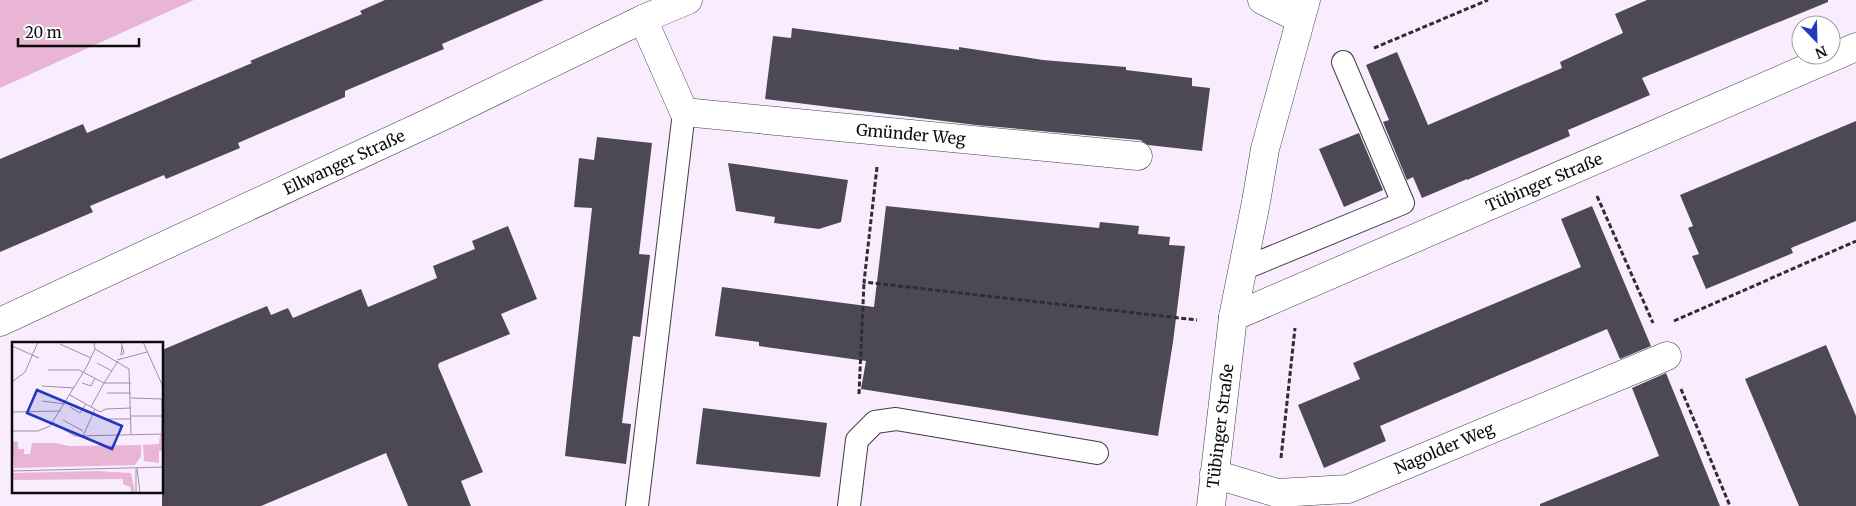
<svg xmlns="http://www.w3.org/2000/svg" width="1856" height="506" font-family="Merriweather,serif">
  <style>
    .green { fill: #e9b5d4 }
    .building { fill: #4c4955 }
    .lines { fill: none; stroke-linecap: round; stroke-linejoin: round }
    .service-casing { stroke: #3f3f3f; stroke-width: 24 }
    .minor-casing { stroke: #3f3f3f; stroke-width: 29 }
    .path { stroke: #2e2e2e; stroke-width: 3; stroke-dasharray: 5 2.5; stroke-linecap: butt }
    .service { stroke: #fff; stroke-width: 22 }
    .minor { stroke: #fff; stroke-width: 28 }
    .labels { text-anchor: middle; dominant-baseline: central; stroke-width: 5; stroke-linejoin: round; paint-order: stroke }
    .street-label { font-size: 16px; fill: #0c0c0c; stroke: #fff }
    .inset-road { fill: none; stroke: #9b929e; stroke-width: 1 }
    .view { fill: #2336be; fill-opacity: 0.15; stroke: #2336be; stroke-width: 2.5 }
    .inset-edge { fill: none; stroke: #0c0c0c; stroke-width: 2.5 }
  </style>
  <rect width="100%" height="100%" fill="#faecff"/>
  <polygon class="green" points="0,0 194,0 0,88"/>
  <g class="building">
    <polygon points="385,0 544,0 442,44 444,49 345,91 345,97 238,143 240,148 166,179 164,175 90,206 93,212 0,252 0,159 83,124 87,133 252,63 250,61 362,14 360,11"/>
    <polygon points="1647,0 1828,0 1828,2 1642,78 1650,95 1568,130 1570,136 1467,180 1467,179 1422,198 1413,177 1407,180 1383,122 1389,120 1366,65 1397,52 1428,125 1562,68 1560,62 1623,33 1615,14"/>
    <polygon points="792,28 959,50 959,47 1043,60 1126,67 1126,70 1192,78 1192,86 1210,88 1202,151 1148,145 1140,140 976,125 765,99 773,36 791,38"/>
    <polygon points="1856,121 1856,221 1791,248 1793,253 1706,289 1692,256 1699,254 1688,228 1693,226 1680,195"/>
    <polygon points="1359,133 1383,190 1344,207 1319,149"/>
    <polygon points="597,137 652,143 639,254 650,255 640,337 633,336 622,423 631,424 626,464 565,456 592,208 574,207 579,158 594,160"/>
    <polygon points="728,163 848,180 841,222 819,229 774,223 775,217 736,211"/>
    <polygon points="886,206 1099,228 1100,222 1139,226 1138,234 1170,237 1169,245 1185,246 1173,342 1158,436 861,389 866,361 759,346 759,342 715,336 722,287 874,307"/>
    <polygon points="1592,206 1651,346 1620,359 1607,329 1380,426 1386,441 1324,468 1298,405 1360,379 1353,363 1581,267 1561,219"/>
    <polygon points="508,226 537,299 501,314 510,334 439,363 438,366 483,472 461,481 471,506 408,506 386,453 261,506 162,506 162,350 267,306 271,315 288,308 293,318 361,289 368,307 437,278 433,266 475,249 472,241"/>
    <polygon points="1826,345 1856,416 1856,506 1799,506 1745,379"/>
    <polygon points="1666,373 1720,506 1540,506 1540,504 1659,456 1632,388"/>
    <polygon points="703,408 827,423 820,477 696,464"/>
  </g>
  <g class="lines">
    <defs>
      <g id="service">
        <polyline points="1243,269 1403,203 1343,62"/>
        <polyline points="637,506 684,112"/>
        <polyline points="849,506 857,440 875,422 896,419 1097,453"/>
      </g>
      <g id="minor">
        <polyline points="1262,0 1300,19"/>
        <polyline points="643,19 684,112 1138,156"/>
        <polyline points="1233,317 1856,47"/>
        <polyline points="0,322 441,117 643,19 688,0"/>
        <polyline points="1214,474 1277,493 1348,489 1667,356"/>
        <polyline points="1211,506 1233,317 1256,202 1265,149 1306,0"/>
      </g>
    </defs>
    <use href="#service" class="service-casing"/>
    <use href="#minor" class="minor-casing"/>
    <g class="path">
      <polyline points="1374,48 1488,0"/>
      <polyline points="877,167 864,282 1197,320"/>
      <polyline points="1597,196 1653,323"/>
      <polyline points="1674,321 1856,241"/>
      <polyline points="1681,389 1730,506"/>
      <polyline points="859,394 864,282"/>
      <polyline points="1281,458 1295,328"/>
    </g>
    <use href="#service" class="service"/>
    <use href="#minor" class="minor"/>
  </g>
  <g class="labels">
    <g class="street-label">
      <text transform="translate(911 134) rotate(5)">Gmünder Weg</text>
      <text transform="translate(344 162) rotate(-25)">Ellwanger Straße</text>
      <text transform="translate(1544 182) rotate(-23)">Tübinger Straße</text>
      <text transform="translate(1220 426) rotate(-83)">Tübinger Straße</text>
      <text transform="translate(1444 448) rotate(-23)">Nagolder Weg</text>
    </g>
  </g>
  <g transform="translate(12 342)">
    <rect width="151" height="151" fill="#faecff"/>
    <path d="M148,93H151V109H147V121L132,119L131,103L147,102ZM0,99L6,100V107H12V112H18L20,101H43L57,104L129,103V114L123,123L2,126ZM85,129L119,131L123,151H119L118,145L111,142V137L0,138V131Z" fill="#e9b5d4"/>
    <path class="inset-road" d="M109,0L112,11L109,13L110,4M131,0L152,47M48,2L79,16M0,4L27,16M83,7L117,27L119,92M105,18L135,10M85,21L100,29M36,28H67L92,41L106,19M0,40L13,30L26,0M70,41L79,44L83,36M30,44L62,46M95,51H119M58,53L88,70L94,67L119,66M119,56L150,57V92M30,59L53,62M58,65L68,71L74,62M79,65L92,41H119M0,70L49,69M119,74H150M93,77H119M51,78L71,89M41,81L63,94L152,92M0,89H26L38,84L74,26L83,7L82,0M71,94L83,67M125,126L128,151M0,129L152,125M124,151V127"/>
    <path class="view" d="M25,48L110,84L100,107L15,71Z"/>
    <rect width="151" height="151" class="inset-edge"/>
  </g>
  <g transform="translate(1816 40) rotate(157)"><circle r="24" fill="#ffffff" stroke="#9e9e9e"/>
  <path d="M0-4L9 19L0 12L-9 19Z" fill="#2336be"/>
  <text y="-8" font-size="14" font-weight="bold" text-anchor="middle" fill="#0c0c0c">N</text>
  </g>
  <path d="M18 38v8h121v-8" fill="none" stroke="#0c0c0c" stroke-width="2.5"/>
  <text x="25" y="38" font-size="15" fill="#0c0c0c" stroke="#ffffff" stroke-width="4" paint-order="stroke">20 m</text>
</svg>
